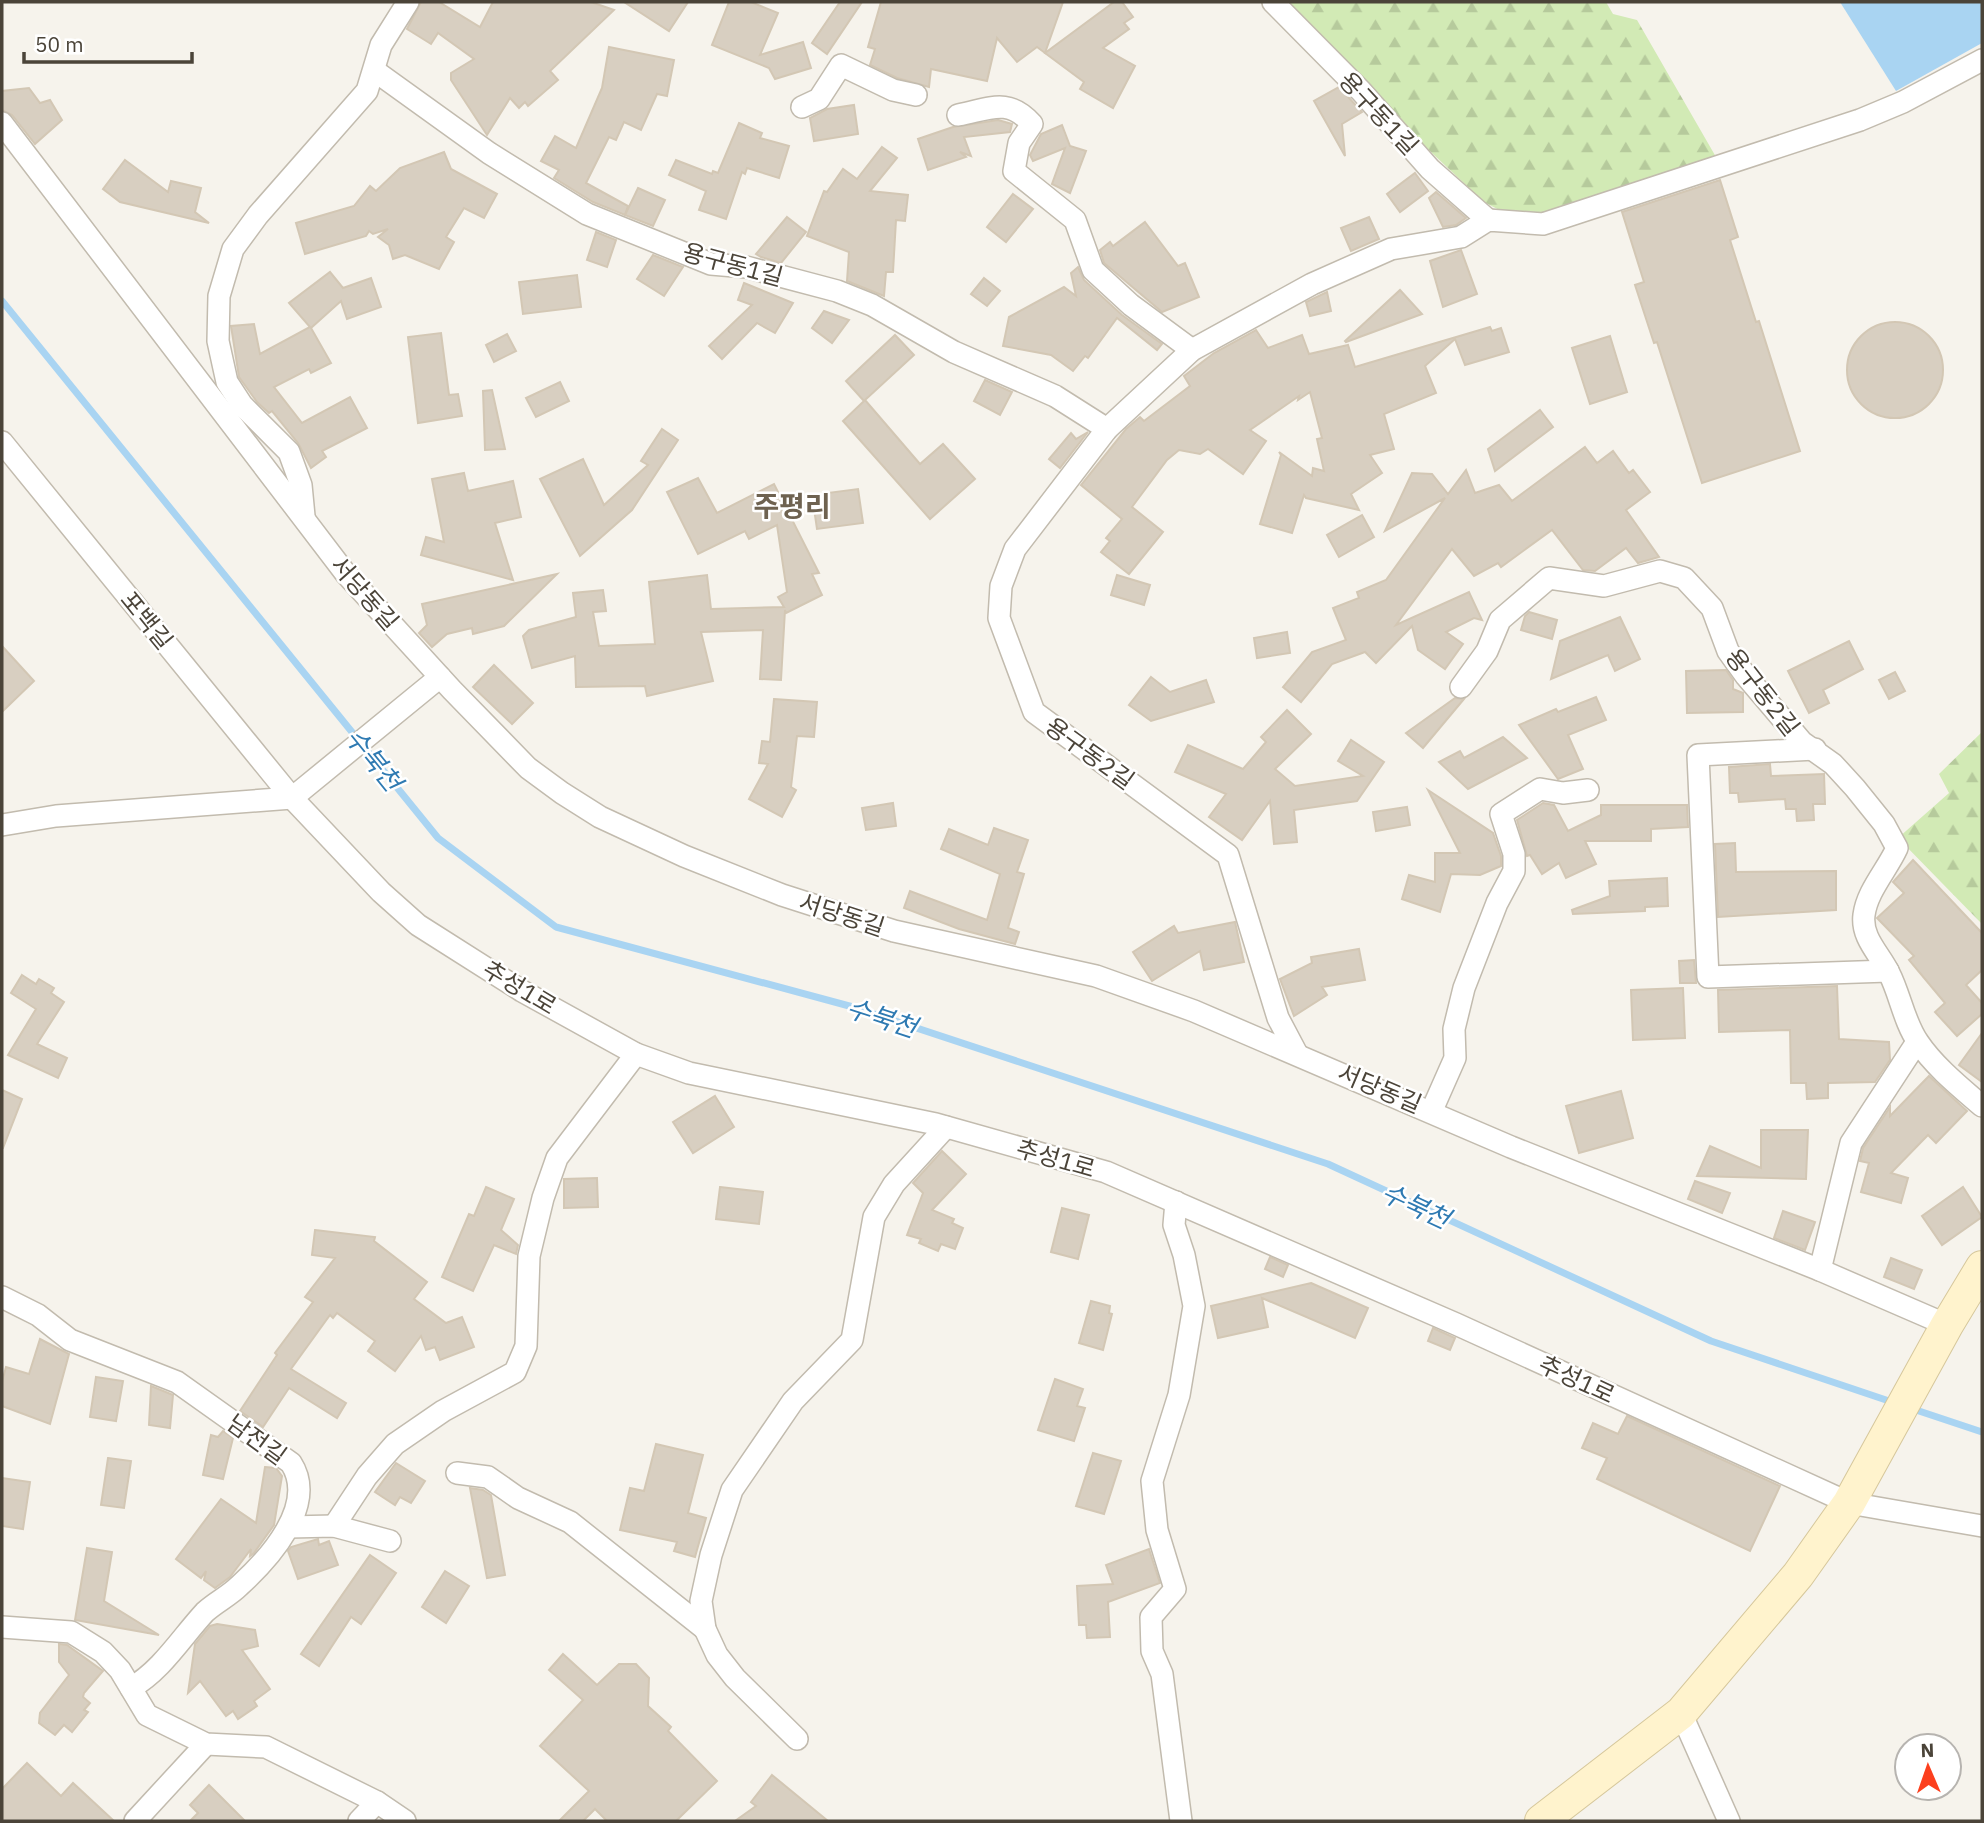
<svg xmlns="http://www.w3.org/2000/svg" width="1984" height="1823" font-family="'IBM Plex Sans','Noto Sans KR',sans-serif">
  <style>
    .forest { fill: url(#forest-firs) }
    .water { fill: #a9d4f2 }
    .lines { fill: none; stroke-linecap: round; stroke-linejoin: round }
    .stream { stroke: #a9d4f2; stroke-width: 7 }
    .building { fill: #d8cfc1; stroke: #d3c7b4; stroke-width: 2 }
    .street-casing { stroke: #c2bbae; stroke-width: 24 }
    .secondary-casing { stroke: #d6c79b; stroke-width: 34 }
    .street { stroke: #fff; stroke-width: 21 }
    .secondary { stroke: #fff3cd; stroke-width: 32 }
    .labels { text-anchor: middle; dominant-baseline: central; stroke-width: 5; stroke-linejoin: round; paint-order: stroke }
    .street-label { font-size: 24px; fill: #4b4439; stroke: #fff }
    .water-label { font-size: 26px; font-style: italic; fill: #2e7ab2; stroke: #fff }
    .quarter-label { font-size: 28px; font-weight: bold; fill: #6e6250; stroke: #fff }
  </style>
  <defs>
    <pattern id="forest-firs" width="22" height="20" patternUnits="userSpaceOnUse" patternTransform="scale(1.75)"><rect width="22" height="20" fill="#d2eab5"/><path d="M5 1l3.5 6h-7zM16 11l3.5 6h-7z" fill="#b6ca9c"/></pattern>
  </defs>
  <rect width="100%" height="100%" fill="#f6f3ec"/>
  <g class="forest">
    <polygon points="1286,2 1606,2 1613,14 1637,20 1716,157 1526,224 1484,202 1416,138"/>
    <polygon points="1982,732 1982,924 1898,838 1949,793 1939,774"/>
  </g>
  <polygon class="water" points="1840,2 1982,2 1982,43 1896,91"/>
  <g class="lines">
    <g class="stream">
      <polyline points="2,301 438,838 556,927 853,1007 1328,1164 1711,1341 1895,1403"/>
      <polyline points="1910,1408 1982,1432"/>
    </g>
  </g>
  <g class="building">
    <polygon points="421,2 439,2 480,27 493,2 591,2 614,10 550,71 558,80 528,106 525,102 519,108 510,98 487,135 451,80 451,73 474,59 438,33 431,44 407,29"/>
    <polygon points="624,2 688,2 669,31"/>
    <polygon points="729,2 751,2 778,13 760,55 803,42 811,68 775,79 769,68 712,45"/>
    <polygon points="840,2 862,2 827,54 812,43"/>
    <polygon points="881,2 1063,2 1045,53 1037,47 1017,62 997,38 987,81 931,69 929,87 897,78 870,65 875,49 868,47"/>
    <polygon points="1114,2 1122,2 1133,17 1124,23 1129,29 1103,48 1135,66 1113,108 1080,89 1084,82 1045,53"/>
    <polygon points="609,47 674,60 667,96 657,94 641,130 624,122 616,140 609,137 586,183 628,206 625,215 593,202 554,178 559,170 541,161 555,136 576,148 602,88"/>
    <polygon points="1339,87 1362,112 1342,124 1345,156 1314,101"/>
    <polygon points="29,88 40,103 50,100 62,120 35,144 12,115 2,110 2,91"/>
    <polygon points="854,105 858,134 814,141 810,118 827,109"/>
    <polygon points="998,120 1012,124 1010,132 964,137 971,156 960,152 966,157 928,170 918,139 953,127"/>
    <polygon points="739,123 762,133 760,138 789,146 779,178 747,168 745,174 742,172 726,219 699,210 706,191 669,175 676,160 712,174 713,171 718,173"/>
    <polygon points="1062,125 1070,146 1086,151 1070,193 1052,184 1065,148 1033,161 1030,155 1041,134"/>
    <polygon points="882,147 897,158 870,191 908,195 905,221 896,220 893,272 886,272 884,296 847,281 849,252 807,236 824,191 827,192 843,169 857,179"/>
    <polygon points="444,152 451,169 497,194 484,218 464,208 446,237 454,242 439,269 405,255 393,259 389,245 378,237 388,229 373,234 369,231 366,236 305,254 296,223 354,206 370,186 376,191 400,168"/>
    <polygon points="125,160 168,192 171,181 201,188 195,212 209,223 120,202 103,189"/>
    <polygon points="1415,173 1428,191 1400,212 1387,194"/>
    <polygon points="1720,180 1738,237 1730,240 1756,322 1759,321 1800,451 1702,483 1657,342 1654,343 1635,285 1644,282 1622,212"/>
    <polygon points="638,188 665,200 653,226 625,215"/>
    <polygon points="1436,192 1466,218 1456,225 1443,227 1429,198"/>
    <polygon points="1013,194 1033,209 1006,242 987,227"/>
    <polygon points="787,217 806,232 781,263 761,257 756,254"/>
    <polygon points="1369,217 1379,239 1351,251 1341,228"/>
    <polygon points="1145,222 1178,266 1185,263 1199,297 1162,312 1104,263 1100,250 1110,242 1113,246"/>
    <polygon points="596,232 616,240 607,267 587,260"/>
    <polygon points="1461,250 1477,294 1443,307 1430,261"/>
    <polygon points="653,255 683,267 664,296 637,279"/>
    <polygon points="1078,267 1084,280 1122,315 1162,344 1157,350 1117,318 1088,358 1085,356 1073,371 1051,355 1003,346 1009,317 1064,287 1076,296 1071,273"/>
    <polygon points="330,272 343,288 371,278 381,307 347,319 341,301 311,328 331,363 311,373 309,369 274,387 302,423 350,397 367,428 322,451 326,457 311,468 298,443 272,411 269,413 257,402 239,377 231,326 254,324 260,354 310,327 289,303"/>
    <polygon points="577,275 581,307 523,314 519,282"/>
    <polygon points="984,278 1000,291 987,306 971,294"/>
    <polygon points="744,283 793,303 775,333 757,323 722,359 709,346 752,305 738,300"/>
    <polygon points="1400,290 1422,314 1346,342 1345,341"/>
    <polygon points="1327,292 1331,311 1310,316 1306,302"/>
    <polygon points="824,311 849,320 832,343 812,328"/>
    <circle cx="1895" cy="370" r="48"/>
    <polygon points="1490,327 1492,331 1501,328 1509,352 1465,365 1455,339 1425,366 1436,393 1384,414 1394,449 1370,455 1382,473 1351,494 1359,510 1306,498 1304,495 1292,533 1260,524 1281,455 1279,452 1312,476 1313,468 1324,471 1317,439 1322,438 1310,392 1298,400 1299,396 1250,430 1266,441 1243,474 1208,449 1200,454 1179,450 1167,460 1132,507 1163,532 1129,574 1101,552 1110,541 1106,538 1122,519 1081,485 1126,429 1140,417 1144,421 1190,386 1184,376 1214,353 1256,330 1268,348 1302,335 1309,354 1348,345 1355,367"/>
    <polygon points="441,333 449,395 458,394 462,416 418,423 408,337"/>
    <polygon points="507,334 516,351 494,362 486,345"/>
    <polygon points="895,335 914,355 865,400 920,464 943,444 975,479 930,519 843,421 864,401 846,381"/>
    <polygon points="1610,336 1627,392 1590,404 1572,348"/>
    <polygon points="985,380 1012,392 1000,415 974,401"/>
    <polygon points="560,382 569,401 536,417 526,398"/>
    <polygon points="492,390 505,449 485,450 483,391"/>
    <polygon points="1540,410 1553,427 1495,471 1488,449"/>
    <polygon points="662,429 678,440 632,510 580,556 540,479 583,459 604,505 648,465 641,461"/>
    <polygon points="1088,432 1060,468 1049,459 1071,433 1076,439"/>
    <polygon points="1585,447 1597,463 1613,451 1629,473 1633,470 1650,492 1626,510 1659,557 1638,563 1626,548 1595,571 1583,570 1552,530 1501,567 1498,563 1474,576 1452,549 1396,625 1469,592 1482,620 1474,618 1446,632 1463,644 1445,669 1418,650 1412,626 1376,663 1365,652 1332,664 1301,702 1283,687 1312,652 1346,640 1333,608 1359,598 1357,592 1386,580 1445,498 1385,531 1412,473 1432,474 1448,494 1466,470 1475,493 1499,485 1512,501"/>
    <polygon points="464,473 468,491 513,481 521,517 495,523 513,580 421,555 426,537 444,542 432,479"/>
    <polygon points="698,478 717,513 774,484 819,573 812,574 822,595 786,613 785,610 781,680 760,679 763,630 701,632 713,681 647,696 645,686 576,687 575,656 532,668 523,636 529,630 576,617 573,593 603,590 606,611 593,612 599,646 655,644 649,582 707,575 711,609 784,607 778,597 787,592 777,525 749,539 745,531 698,554 667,492"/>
    <polygon points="858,489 863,523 817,529 812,495"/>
    <polygon points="1362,515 1374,537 1339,557 1327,535"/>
    <polygon points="557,574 504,626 473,634 472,628 447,634 432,647 419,633 427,625 422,604"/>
    <polygon points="1117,575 1150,585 1144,605 1111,595"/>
    <polygon points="1529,612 1557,620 1552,639 1521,630 1525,616"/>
    <polygon points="1620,617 1640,659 1615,671 1608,655 1551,679 1560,641"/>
    <polygon points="1287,632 1290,653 1257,658 1254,638"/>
    <polygon points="1849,641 1863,669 1823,690 1829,703 1809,713 1788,671"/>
    <polygon points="2,646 34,681 2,712"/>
    <polygon points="494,665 533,703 512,724 473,687"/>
    <polygon points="1726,670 1733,680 1733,689 1743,693 1743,712 1687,713 1686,671"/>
    <polygon points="1895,672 1905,691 1889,699 1879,680"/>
    <polygon points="1151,677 1170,692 1206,680 1214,702 1151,721 1129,705"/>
    <polygon points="1596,697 1606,720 1568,735 1583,769 1558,779 1519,725 1556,709 1558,712"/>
    <polygon points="1455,698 1464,699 1423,748 1406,733"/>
    <polygon points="774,699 817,702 814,737 797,736 791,787 796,790 782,817 749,799 768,764 759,763 762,741 770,742"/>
    <polygon points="1287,710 1311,734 1275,769 1295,786 1363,776 1338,761 1351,740 1384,762 1357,801 1294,810 1297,842 1274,844 1270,801 1242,840 1209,817 1226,794 1175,772 1188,745 1243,769 1266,742 1261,737"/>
    <polygon points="1503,737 1527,758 1468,789 1439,762 1460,751 1464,758"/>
    <polygon points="1770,764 1771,776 1824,774 1825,804 1813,804 1814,820 1797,821 1796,809 1786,809 1785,799 1739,802 1738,793 1730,793 1729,767"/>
    <polygon points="1428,790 1493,833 1501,856 1501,866 1480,875 1451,874 1440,912 1402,899 1409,875 1435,882 1435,853 1460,853"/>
    <polygon points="893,803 896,826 866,830 862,808"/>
    <polygon points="1543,803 1554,805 1568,831 1601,815 1601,805 1687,805 1688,827 1651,829 1651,841 1585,841 1596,864 1566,878 1559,863 1542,874 1530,855 1527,856 1517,820"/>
    <polygon points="1407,807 1410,825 1376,831 1373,812"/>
    <polygon points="994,828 1028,840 1017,872 1024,874 1008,928 1019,932 1015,944 959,929 904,908 910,891 987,920 1000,874 941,849 949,829 988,845"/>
    <polygon points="1735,843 1736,872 1836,871 1836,910 1718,917 1715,844"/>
    <polygon points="1913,860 1982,933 1982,970 1966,985 1982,1003 1982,1014 1957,1036 1935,1012 1945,1003 1909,960 1914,956 1877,918 1904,893 1893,882"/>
    <polygon points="1667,878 1668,906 1645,907 1645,911 1573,914 1572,910 1610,896 1609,881"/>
    <polygon points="1235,922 1244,962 1204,970 1200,951 1152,981 1133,952 1174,926 1178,933"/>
    <polygon points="1359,949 1365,980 1322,987 1327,995 1294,1016 1280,979 1312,963 1311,957"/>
    <polygon points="1694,960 1696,983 1680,983 1679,961"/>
    <polygon points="22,975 36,984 39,979 54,988 51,993 64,1002 37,1044 67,1058 58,1078 8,1055 36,1009 11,993"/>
    <polygon points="1837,986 1839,1039 1889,1042 1890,1060 1875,1082 1828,1083 1828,1098 1807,1099 1806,1083 1791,1083 1790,1030 1719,1032 1718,990"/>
    <polygon points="1683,988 1685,1038 1633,1040 1631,990"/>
    <polygon points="1982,1033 1982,1082 1959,1065"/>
    <polygon points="1929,1076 1967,1111 1936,1143 1928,1135 1891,1173 1908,1178 1901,1203 1861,1192 1869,1163 1860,1161 1863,1148 1890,1107 1890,1116"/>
    <polygon points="2,1090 22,1099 3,1148 2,1148"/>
    <polygon points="1621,1091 1633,1138 1579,1153 1566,1106"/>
    <polygon points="715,1096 734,1127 693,1153 673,1122"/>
    <polygon points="1761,1130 1808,1130 1806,1179 1697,1176 1710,1146 1761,1168"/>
    <polygon points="942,1151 966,1174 932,1210 954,1219 952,1223 963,1228 955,1249 941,1244 938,1251 919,1243 921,1239 907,1235 923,1193 913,1183"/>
    <polygon points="597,1178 598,1207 564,1208 564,1179"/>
    <polygon points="1695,1181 1730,1193 1722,1213 1688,1199"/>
    <polygon points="486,1187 514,1199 501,1230 518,1245 516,1254 494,1245 473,1291 442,1277 469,1214 474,1216"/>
    <polygon points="720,1187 763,1192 759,1224 716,1219"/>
    <polygon points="1963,1187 1982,1217 1942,1245 1922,1216"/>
    <polygon points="1062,1208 1089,1215 1078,1259 1051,1252"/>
    <polygon points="1783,1211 1815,1222 1805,1250 1774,1238"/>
    <polygon points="315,1230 375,1237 374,1241 427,1282 414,1299 446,1323 462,1317 474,1347 440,1360 435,1347 426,1350 421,1336 395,1371 368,1351 375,1341 337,1313 333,1318 330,1315 291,1369 346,1403 337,1418 289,1388 263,1427 240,1411 277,1355 275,1353 313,1302 305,1297 335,1258 312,1255"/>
    <polygon points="1270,1257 1288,1265 1283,1277 1265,1269"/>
    <polygon points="1891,1258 1922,1270 1914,1289 1884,1277"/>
    <polygon points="1311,1283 1368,1308 1355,1338 1262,1298 1268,1327 1218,1338 1211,1306"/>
    <polygon points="1091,1301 1110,1306 1109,1313 1112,1314 1103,1350 1079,1343"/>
    <polygon points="1433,1328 1455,1338 1450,1350 1428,1341"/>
    <polygon points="40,1339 69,1354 50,1424 2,1406 2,1382 6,1367 29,1374"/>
    <polygon points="96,1377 123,1381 116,1421 90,1417"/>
    <polygon points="1055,1379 1083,1389 1077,1406 1085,1408 1074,1441 1038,1430"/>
    <polygon points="151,1386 173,1395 170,1428 149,1425"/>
    <polygon points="1627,1416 1780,1486 1750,1551 1597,1479 1607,1458 1582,1448 1593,1423 1618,1434"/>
    <polygon points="223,1431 233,1438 223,1479 203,1475 211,1435 218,1437"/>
    <polygon points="656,1444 703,1455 688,1513 706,1518 695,1557 674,1551 677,1542 620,1530 630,1488 644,1491"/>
    <polygon points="1093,1453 1121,1461 1104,1514 1076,1506"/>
    <polygon points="108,1458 131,1461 124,1508 101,1505"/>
    <polygon points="396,1463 425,1481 411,1503 400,1497 395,1505 375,1492"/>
    <polygon points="265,1467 276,1468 282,1476 274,1525 254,1553 250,1556 251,1549 230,1577 215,1588 204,1580 206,1571 201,1578 176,1559 221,1499 256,1523"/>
    <polygon points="2,1478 30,1482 23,1529 2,1526"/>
    <polygon points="470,1488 483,1490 491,1495 505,1575 487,1578"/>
    <polygon points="318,1539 319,1545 329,1541 338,1565 298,1579 288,1551 291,1547"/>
    <polygon points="87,1548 112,1552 104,1601 159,1635 75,1620"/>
    <polygon points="1149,1549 1160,1583 1108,1602 1110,1637 1087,1638 1086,1625 1079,1625 1077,1586 1113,1584 1106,1565"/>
    <polygon points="370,1555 396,1573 361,1624 351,1617 319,1666 301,1654"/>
    <polygon points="445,1571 469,1586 446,1623 422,1607"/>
    <polygon points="217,1624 255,1630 258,1646 242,1650 270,1689 254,1701 257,1706 238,1719 233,1711 226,1716 200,1681 188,1693 195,1644 210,1626"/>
    <polygon points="59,1644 67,1645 103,1671 84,1693 83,1697 90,1703 84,1710 88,1712 72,1732 64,1725 55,1735 39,1723 40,1713 69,1675 59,1662"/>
    <polygon points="563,1654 597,1685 619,1664 636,1664 649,1678 648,1706 671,1727 668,1731 717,1781 676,1821 607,1821 595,1809 583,1821 559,1821 589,1791 540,1746 583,1700 549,1670"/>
    <polygon points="27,1763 61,1796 73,1783 114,1821 2,1821 2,1789"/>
    <polygon points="772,1775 828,1821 735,1821 756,1806 751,1802"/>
    <polygon points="209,1785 245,1821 190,1821 198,1813 190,1805"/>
  </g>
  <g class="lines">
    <defs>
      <g id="street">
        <polyline points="1273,2 1361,91 1430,169 1488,220"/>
        <polyline points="375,71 489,153 587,214 711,264 746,267 837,291 872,305 954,352 1055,396 1107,429"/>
        <polyline points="802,107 819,99 841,65 893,90 916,95"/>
        <path d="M958,115C990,109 1008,97 1032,124L1019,143L1014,171L1075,220L1093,270L1131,305L1192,350"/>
        <polyline points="2,123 346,574 452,690 528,768 562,793 600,817 684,856 782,895 894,931 1096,976 1194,1011 1511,1147 1820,1270 1947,1325"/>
        <polyline points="2,442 292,798 381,892 418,925 522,991 636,1054 689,1073 936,1124 1106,1172 1456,1324 1849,1503 1982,1526"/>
        <polyline points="304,516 301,485 289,452 242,405 227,382 218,341 219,296 233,249 258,215 367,91 381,45 408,2"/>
        <path d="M1461,687L1487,651L1500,620L1549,578L1604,586L1660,571L1684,578L1712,608L1728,651L1746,676L1802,742L1833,764L1855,788L1884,824L1897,848C1887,870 1867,891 1864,915C1861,938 1880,954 1889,973C1900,994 1904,1022 1918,1042C1934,1066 1960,1087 1982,1106"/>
        <polyline points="1815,749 1698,755 1708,977 1888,971"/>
        <polyline points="2,825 56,816 292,798 440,677"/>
        <polyline points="1297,1054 1278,1018 1228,855 1034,712 999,618 1001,586 1015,549 1107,429 1192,350 1312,284 1391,249 1461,237 1488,220 1543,224 1860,120 1903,102 1982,60"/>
        <polyline points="1432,1110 1455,1058 1454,1029 1464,988 1497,903 1514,871 1514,854 1501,814 1540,789 1563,793 1588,790"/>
        <polyline points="1176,1202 1174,1225 1184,1255 1194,1306 1179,1395 1152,1481 1157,1530 1175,1589 1151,1617 1152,1651 1162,1674 1181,1821"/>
        <polyline points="1820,1270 1851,1143 1917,1042"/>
        <path d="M2,1297L38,1315L70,1340L177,1382L291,1463C318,1505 269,1559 239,1586C229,1596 216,1602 205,1612C181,1638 162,1670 131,1688"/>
        <polyline points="457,1473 488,1477 518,1498 570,1522 705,1629"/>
        <polyline points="334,1526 367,1476 395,1444 443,1411 515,1372 526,1346 529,1256 543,1198 557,1158 636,1054"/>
        <polyline points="289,1527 334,1526 390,1541"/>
        <polyline points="2,1627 71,1632 103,1652 120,1670 147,1715 206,1744 266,1747 377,1802 405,1821"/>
        <polyline points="1681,1713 1729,1821"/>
        <polyline points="797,1739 735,1678 717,1655 705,1629 701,1601 711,1555 732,1490 793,1401 852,1340 874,1217 894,1184 946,1127"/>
        <polyline points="135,1821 206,1744"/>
        <polyline points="359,1821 377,1802"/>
      </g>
      <polyline id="secondary" points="1541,1821 1681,1713 1798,1575 1849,1503 1947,1325 1982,1267"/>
    </defs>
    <use href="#street" class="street-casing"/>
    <use href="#secondary" class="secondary-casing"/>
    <use href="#street" class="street"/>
    <use href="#secondary" class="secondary"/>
  </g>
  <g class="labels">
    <g class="street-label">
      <text transform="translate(1379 113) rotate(47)">용구동1길</text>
      <text transform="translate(733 264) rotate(15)">용구동1길</text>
      <text transform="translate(365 593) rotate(49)">서당동길</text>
      <text transform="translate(147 620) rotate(51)">포백길</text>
      <text transform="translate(1763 692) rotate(52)">용구동2길</text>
      <text transform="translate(1090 753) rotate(36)">용구동2길</text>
      <text transform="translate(842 914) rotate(18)">서당동길</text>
      <text transform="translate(520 987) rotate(31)">추성1로</text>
      <text transform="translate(1380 1088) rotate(23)">서당동길</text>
      <text transform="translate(1056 1158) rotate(16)">추성1로</text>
      <text transform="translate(1577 1379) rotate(25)">추성1로</text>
      <text transform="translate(257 1439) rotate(36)">남전길</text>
    </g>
    <g class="water-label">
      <text transform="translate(374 759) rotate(51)">수북천</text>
      <text transform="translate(882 1017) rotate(18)">수북천</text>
      <text transform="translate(1416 1205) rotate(25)">수북천</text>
    </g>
    <g class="quarter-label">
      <text x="792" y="505">주평리</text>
    </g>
  </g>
  <rect width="1984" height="1823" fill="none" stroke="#4b4439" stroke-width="7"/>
  <g transform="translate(1928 1767) rotate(358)"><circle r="33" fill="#ffffff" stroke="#b7b4b0" stroke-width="2"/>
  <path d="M0-5L12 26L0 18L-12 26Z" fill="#fc3f1d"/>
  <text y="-10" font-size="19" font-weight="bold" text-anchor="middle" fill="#4b4439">N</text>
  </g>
  <path d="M24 52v10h168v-10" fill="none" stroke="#4b4439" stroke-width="3.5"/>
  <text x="35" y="52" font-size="21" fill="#4b4439" stroke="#ffffff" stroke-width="5" paint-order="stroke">50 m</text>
</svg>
